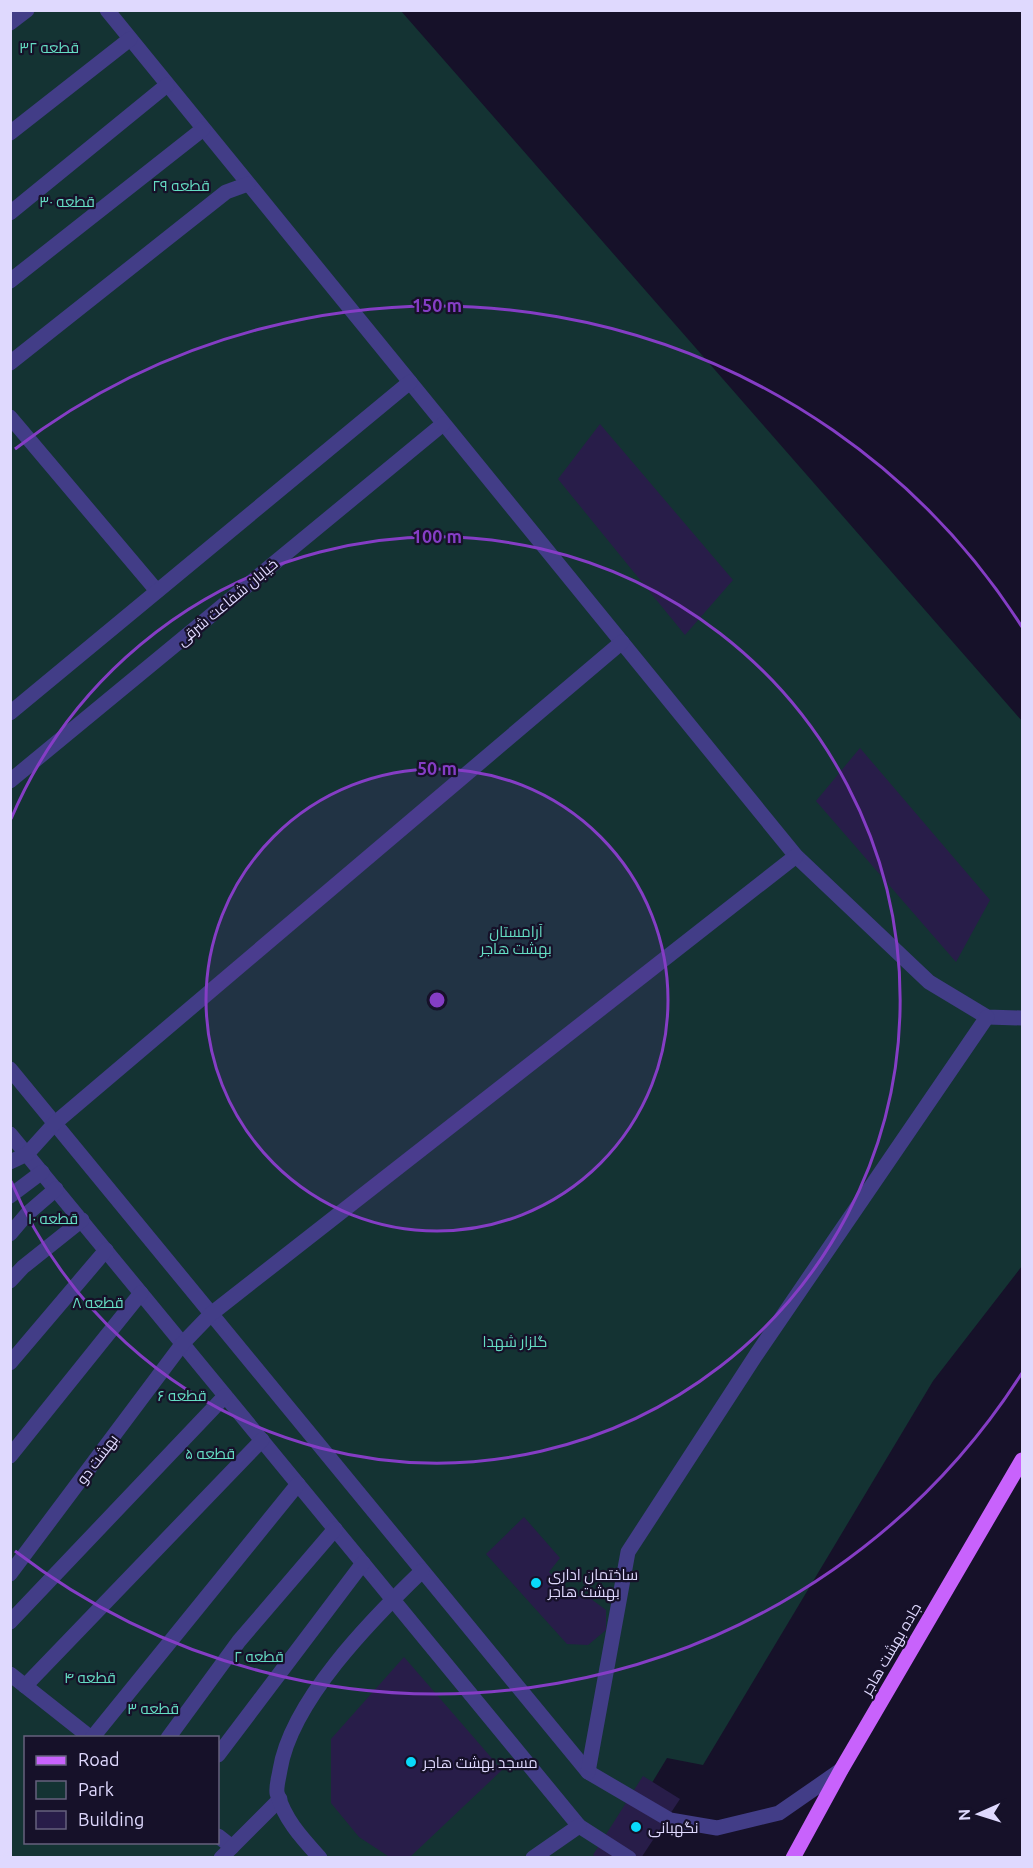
<svg xmlns="http://www.w3.org/2000/svg" width="1033" height="1868" font-family="Ubuntu,Cairo,sans-serif">
  <style>
    .green { fill: #143333; fill-rule: evenodd }
    .building { fill: #281d49 }
    .lines { fill: none; stroke-linecap: round; stroke-linejoin: round }
    .minor { stroke: #423d87; stroke-width: 15 }
    .major { stroke: #c862fc; stroke-width: 15 }
    .ring { fill: none; stroke: #853dc5; stroke-width: 3 }
    .poi-dot { fill: #09dafa; stroke: #161129; stroke-width: 2 }
    .labels { text-anchor: middle; dominant-baseline: central; stroke-width: 4.5; stroke-linejoin: round; paint-order: stroke }
    .park-label { font-size: 15px; fill: #65dec4; stroke: #161129 }
    .street-label { font-size: 15px; fill: #dfd9fe; stroke: #161129 }
    .poi-label { font-size: 15px; fill: #dfd9fe; stroke: #161129; text-anchor: start }
    .centre { fill: #853dc5; stroke: #161129; stroke-width: 3 }
    .ring-label { font-size: 18px; text-anchor: middle; font-weight: bold; fill: #853dc5; stroke: #161129; stroke-width: 4.5; stroke-linejoin: round; paint-order: stroke }
  </style>
  <rect width="100%" height="100%" fill="#161129"/>
  <path class="green" d="M11,11H401L1022,721V1266L933,1381L703,1765L667,1758L607,1857H11ZM26,1738H218V1842H26Z"/>
  <g class="building">
    <polygon points="600,424 733,580 685,635 558,479"/>
    <polygon points="860,748 990,900 956,962 816,801"/>
    <polygon points="524,1517 560,1558 549,1572 570,1594 591,1599 606,1610 606,1630 588,1645 567,1644 486,1554"/>
    <polygon points="404,1657 502,1770 409,1858 391,1858 359,1837 331,1803 331,1739"/>
    <polygon points="643,1776 680,1799 641,1858 598,1858 593,1855"/>
  </g>
  <g class="lines">
    <g class="minor">
      <polyline points="107,10 796,856 929,982 987,1017 1022,1018"/>
      <polyline points="10,23 27,10"/>
      <polyline points="10,133 130,39"/>
      <polyline points="10,213 167,85"/>
      <polyline points="10,281 203,129"/>
      <polyline points="10,363 226,192 248,184"/>
      <polyline points="10,417 157,591"/>
      <polyline points="10,713 410,382"/>
      <polyline points="10,781 443,424"/>
      <polyline points="10,1069 588,1772 670,1820 717,1828 779,1813 841,1770"/>
      <polyline points="10,1134 579,1826 629,1858"/>
      <polyline points="10,1162 27,1154 55,1123 622,642"/>
      <polyline points="10,1196 42,1172"/>
      <polyline points="10,1234 27,1214 56,1189"/>
      <polyline points="10,1281 23,1267 82,1220"/>
      <polyline points="10,1363 106,1250"/>
      <polyline points="10,1456 141,1293"/>
      <polyline points="10,1574 183,1343 211,1314 796,856"/>
      <polyline points="10,1622 225,1396"/>
      <polyline points="10,1674 91,1738"/>
      <polyline points="25,1686 262,1440"/>
      <polyline points="92,1738 298,1484"/>
      <polyline points="168,1738 239,1641 335,1529"/>
      <polyline points="218,1755 363,1563"/>
      <polyline points="588,1772 628,1552 756,1355 987,1017"/>
      <polyline points="218,1836 232,1847"/>
      <polyline points="221,1858 280,1799"/>
      <path d="M320,1858C301,1837 285,1820 277,1793C276,1786 279,1777 280,1770C291,1701 372,1619 422,1571"/>
      <polyline points="533,1858 579,1826"/>
    </g>
    <polyline class="major" points="793,1858 841,1770 1022,1460"/>
  </g>
  <circle cx="437" cy="1000" r="231" fill="#853dc5" fill-opacity=".12"/>
  <g class="ring">
    <circle cx="437" cy="1000" r="231"/>
    <path d="M11 819A463 463 0 1 1 11 1181"/>
    <path d="M1022 1373A694 694 0 0 1 15 1551M15 449A694 694 0 0 1 1022 627"/>
  </g>
  <g class="poi-dot">
    <circle cx="536" cy="1583" r="6"/>
    <circle cx="411" cy="1762" r="6"/>
    <circle cx="636" cy="1827" r="6"/>
  </g>
  <g class="labels">
    <g class="park-label">
      <text x="49" y="47">قطعه ۳۲</text>
      <text x="181" y="185">قطعه ۲۹</text>
      <text x="67" y="201">قطعه ۳۰</text>
      <text x="516" y="931">آرامستان<tspan x="516" dy="17">بهشت هاجر</tspan></text>
      <text x="53" y="1218">قطعه ۱۰</text>
      <text x="98" y="1302">قطعه ۸</text>
      <text x="515" y="1341">گلزار شهدا</text>
      <text x="182" y="1395">قطعه ۶</text>
      <text x="210" y="1453">قطعه ۵</text>
      <text x="259" y="1656">قطعه ۲</text>
      <text x="90" y="1677">قطعه ۴</text>
      <text x="153" y="1708">قطعه ۳</text>
    </g>
    <g class="street-label">
      <text transform="translate(227 602) rotate(-40)">خیابان شفاعت شرقی</text>
      <text transform="translate(97 1459) rotate(-53)">بهشت دو</text>
      <text transform="translate(891 1649) rotate(-60)">جاده بهشت هاجر</text>
    </g>
    <g class="poi-label">
      <text x="548" y="1574">ساختمان اداری<tspan x="548" dy="17">بهشت هاجر</tspan></text>
      <text x="423" y="1762">مسجد بهشت هاجر</text>
      <text x="648" y="1827">نگهبانی</text>
    </g>
  </g>
  <circle cx="437" cy="1000" r="9" class="centre"/>
  <g class="ring-label">
    <text x="437" y="312">150 m</text>
    <text x="437" y="543">100 m</text>
    <text x="437" y="775">50 m</text>
  </g>
  <rect width="1033" height="1868" fill="none" stroke="#dfd9fe" stroke-width="24"/>
  <rect x="24" y="1736" width="195" height="108" fill="#161129" stroke="#66617e" stroke-width="1.5"/>
  <rect x="36" y="1756" width="30" height="9" fill="#c862fc" stroke="#66617e" stroke-width="1.5"/>
  <text x="78" y="1766" font-size="18" fill="#dfd9fe">Road</text>
  <rect x="36" y="1781" width="30" height="18" fill="#143333" stroke="#66617e" stroke-width="1.5"/>
  <text x="78" y="1796" font-size="18" fill="#dfd9fe">Park</text>
  <rect x="36" y="1811" width="30" height="18" fill="#281d49" stroke="#66617e" stroke-width="1.5"/>
  <text x="78" y="1826" font-size="18" fill="#dfd9fe">Building</text>
  <g transform="translate(979 1814) rotate(267)" stroke="#161129" stroke-width="4.5" paint-order="stroke">
  <path d="M0-4.5L10 22L0 15L-10 22Z" fill="#dfd9fe"/>
  <text y="-9" font-size="16" font-weight="bold" text-anchor="middle" fill="#dfd9fe">N</text>
  </g>
</svg>
